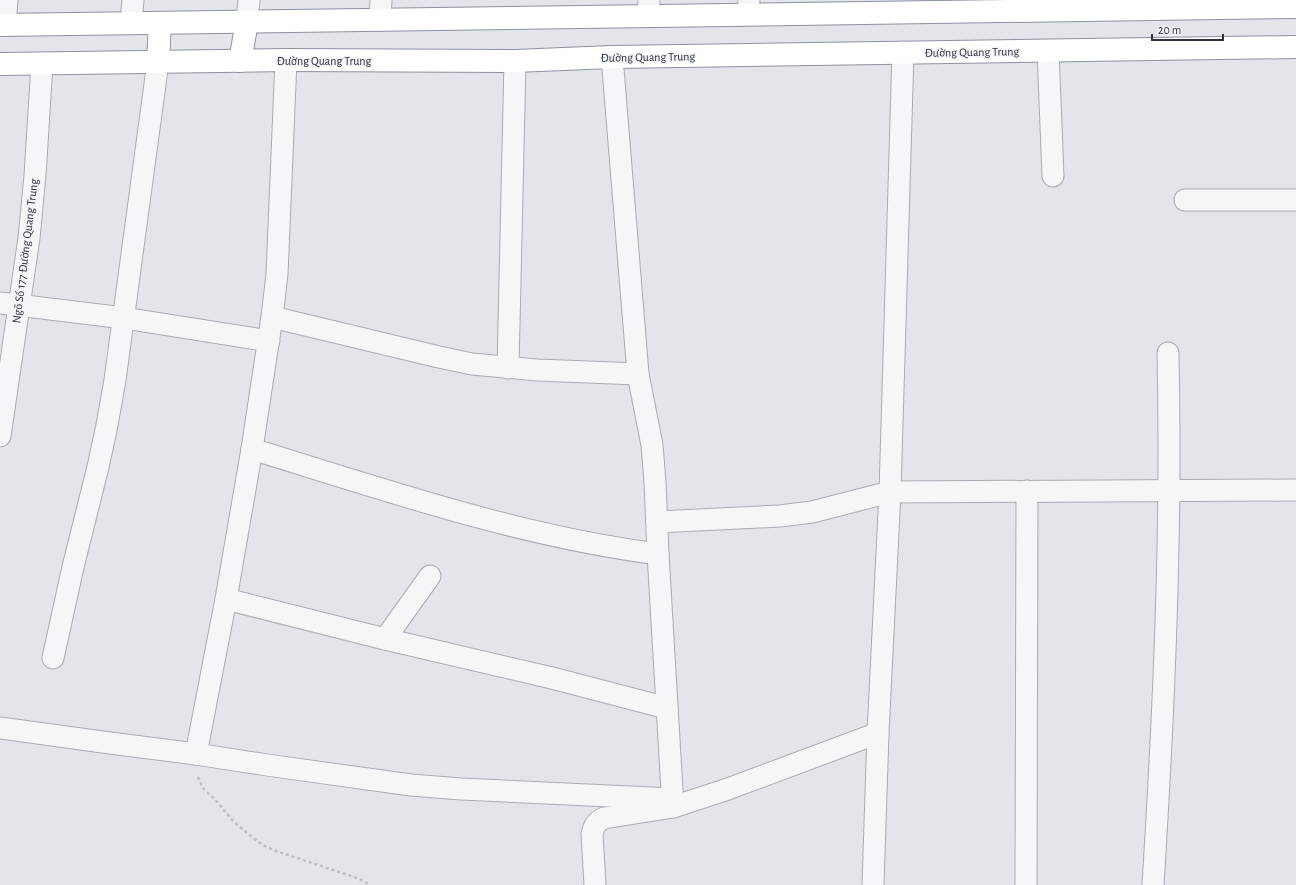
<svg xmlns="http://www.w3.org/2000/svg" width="1296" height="885" font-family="'Alegreya Sans',sans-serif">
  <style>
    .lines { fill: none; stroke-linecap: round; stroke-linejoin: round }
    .street-casing { stroke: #a9acb4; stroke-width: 23 }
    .highway-casing { stroke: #8c929f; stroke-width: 24 }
    .path { stroke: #bdbfc4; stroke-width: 2.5; stroke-dasharray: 3 3; stroke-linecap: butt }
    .street { stroke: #f5f6f8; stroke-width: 21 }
    .highway { stroke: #fff; stroke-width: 22 }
    .labels { text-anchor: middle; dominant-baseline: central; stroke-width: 3; stroke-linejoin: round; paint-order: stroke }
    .street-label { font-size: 12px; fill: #2d3240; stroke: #f2f4f7 }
  </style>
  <rect width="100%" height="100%" fill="#e3e5ea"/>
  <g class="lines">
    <defs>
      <g id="street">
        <polyline points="748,14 749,0"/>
        <polyline points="648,16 649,0"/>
        <polyline points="380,20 381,0"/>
        <polyline points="247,22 249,0"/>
        <polyline points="131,23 133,0"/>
        <polyline points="5,25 7,0"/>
        <polyline points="1048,51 1053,176"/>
        <polyline points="612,57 638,374 652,445 655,482 658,554 673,807"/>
        <polyline points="1185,200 1296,200"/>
        <polyline points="0,303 124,318 269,341"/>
        <polyline points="272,317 439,357 472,364 537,370 638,374"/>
        <polyline points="508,368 515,61"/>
        <polyline points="0,436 29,238 35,175 42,64"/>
        <path d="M252,449C385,490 519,536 658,554"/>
        <polyline points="657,522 780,516 812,512 890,492 1296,490"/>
        <polyline points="226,599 385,639 552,678 667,708"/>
        <polyline points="385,639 430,576"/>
        <polyline points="53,658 73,567 98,467 107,425 115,380 158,62"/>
        <polyline points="0,728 110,743 196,754 267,765 411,785 461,789 673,799"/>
        <polyline points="196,754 226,599 252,449 272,317 277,274 286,60"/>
        <path d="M595,885L592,834C594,826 596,822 604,818L673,807L728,789L878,733"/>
        <polyline points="873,885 878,733 890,492 903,52"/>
        <polyline points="1026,885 1027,491"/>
        <path d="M1153,885C1164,708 1172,531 1168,353"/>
      </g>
      <g id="highway">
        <polyline points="0,25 1296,7"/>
        <polyline points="240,61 247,22"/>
        <polyline points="158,62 160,23"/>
        <polyline points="0,64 286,60 515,61 612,57 1296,47"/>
      </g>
    </defs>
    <use href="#street" class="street-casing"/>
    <use href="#highway" class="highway-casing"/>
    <polyline class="path" points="198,777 202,787 218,803 234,822 252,837 263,845 276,851 357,878 370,885"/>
    <use href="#street" class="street"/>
    <use href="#highway" class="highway"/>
  </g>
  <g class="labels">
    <g class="street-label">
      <text transform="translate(972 52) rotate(-1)">Đường Quang Trung</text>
      <text transform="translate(648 57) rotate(-1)">Đường Quang Trung</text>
      <text x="324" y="61">Đường Quang Trung</text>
      <text transform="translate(25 251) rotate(-83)">Ngõ Số 177 Đường Quang Trung</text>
    </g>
  </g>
  <path d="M1152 34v6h71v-6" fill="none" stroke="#2d3240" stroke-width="2"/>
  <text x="1158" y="34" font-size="12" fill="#2d3240" stroke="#f2f4f7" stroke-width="3" paint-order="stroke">20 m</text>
</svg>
